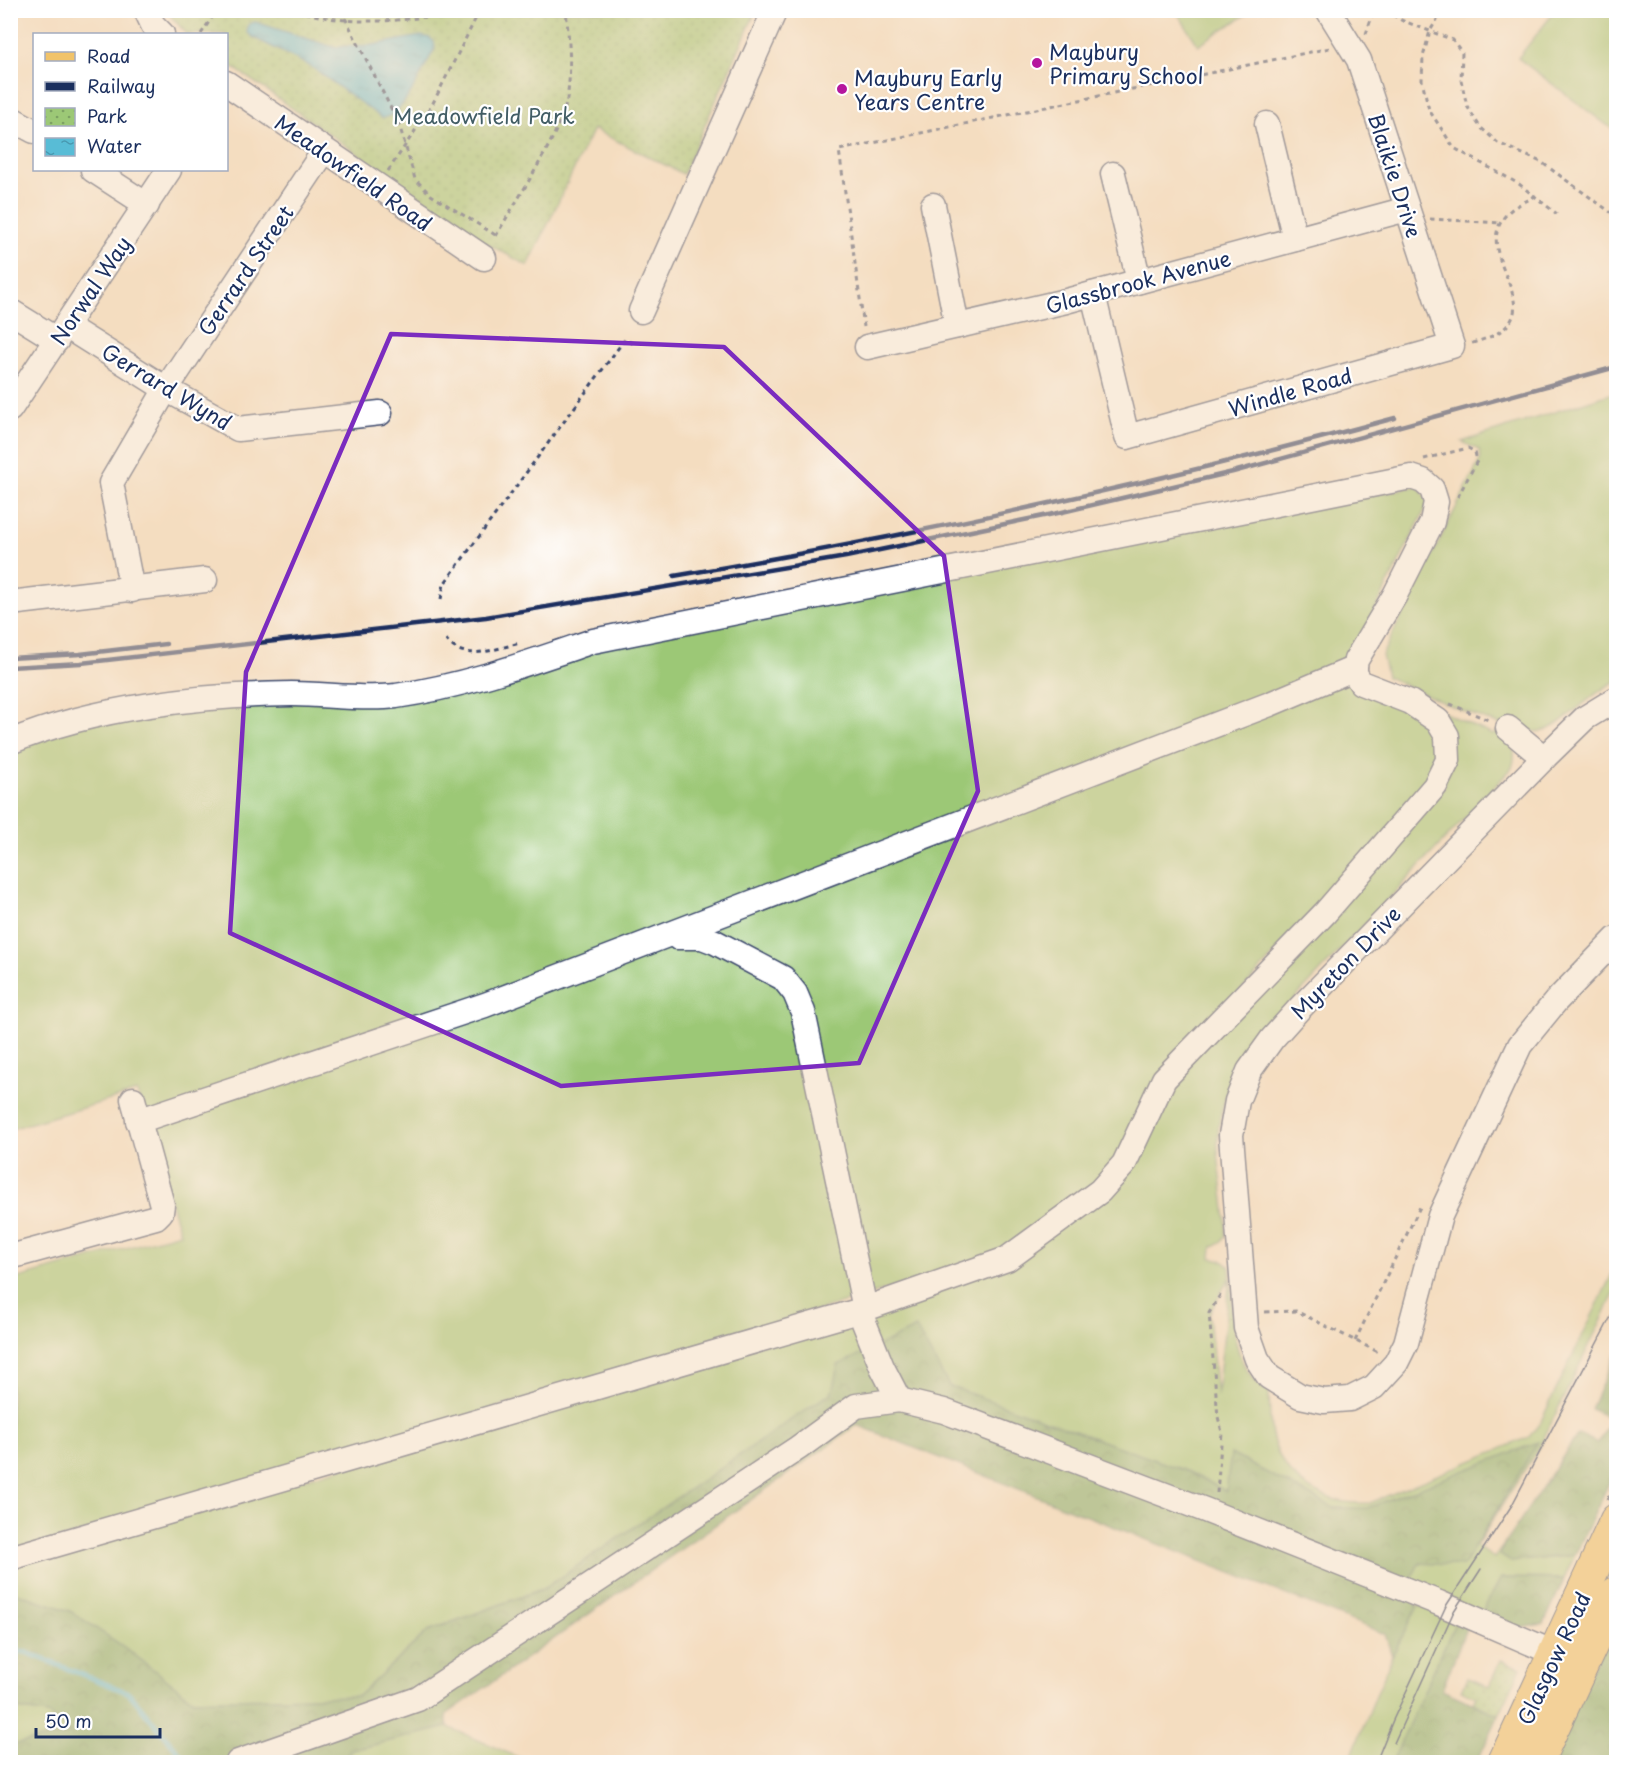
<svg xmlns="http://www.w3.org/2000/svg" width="1627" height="1773" font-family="'Playpen Sans',sans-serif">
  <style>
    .grass { fill: #9cc876; stroke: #5c7c6a; stroke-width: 1.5; fill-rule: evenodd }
    .forest { fill: url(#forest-crowns); stroke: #4c6e62; stroke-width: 1.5 }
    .park { fill: url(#park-dots); stroke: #5c7c6a; stroke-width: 1.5 }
    .water { fill: url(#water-ripples); stroke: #3a769a; stroke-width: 1.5 }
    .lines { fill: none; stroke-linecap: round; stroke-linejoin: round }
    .stream { stroke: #58bcd6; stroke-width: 5 }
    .minor-casing { stroke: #3c496d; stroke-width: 27 }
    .major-casing { stroke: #3c496d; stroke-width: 34 }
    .path { stroke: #3c496d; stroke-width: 3; stroke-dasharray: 4.5 4.5; stroke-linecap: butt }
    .minor { stroke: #fff; stroke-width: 24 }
    .major { stroke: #f1c36a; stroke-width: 32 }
    .tram { stroke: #1b2f5e; stroke-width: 1.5 }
    .rail { stroke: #1b2f5e; stroke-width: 4.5 }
    .marked { fill: none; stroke: #7b2cbf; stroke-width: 4.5; stroke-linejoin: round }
    .poi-dot { fill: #b5179e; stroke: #fff; stroke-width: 2 }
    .labels { text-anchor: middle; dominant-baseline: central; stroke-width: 4.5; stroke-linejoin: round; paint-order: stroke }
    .poi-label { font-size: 21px; fill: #1b2f5e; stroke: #fff; text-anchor: start }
    .park-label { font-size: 21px; fill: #425d65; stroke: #fff }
    .street-label { font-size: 21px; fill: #1b2f5e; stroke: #fff }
  </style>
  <defs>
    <pattern id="forest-crowns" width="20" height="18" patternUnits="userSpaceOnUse" patternTransform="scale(1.5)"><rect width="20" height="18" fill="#7dac67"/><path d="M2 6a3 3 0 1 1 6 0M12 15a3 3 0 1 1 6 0" fill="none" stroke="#668c58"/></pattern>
    <pattern id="park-dots" width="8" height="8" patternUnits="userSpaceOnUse" patternTransform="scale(1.5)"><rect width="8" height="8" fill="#9cc876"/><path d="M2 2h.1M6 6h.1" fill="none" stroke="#7ea364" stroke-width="1.8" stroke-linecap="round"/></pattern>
    <pattern id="water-ripples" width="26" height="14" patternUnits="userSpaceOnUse" patternTransform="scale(1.5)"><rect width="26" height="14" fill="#58bcd6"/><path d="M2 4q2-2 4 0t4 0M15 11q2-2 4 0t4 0" fill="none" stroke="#4899b1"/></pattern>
  </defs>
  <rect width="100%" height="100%" fill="#fff"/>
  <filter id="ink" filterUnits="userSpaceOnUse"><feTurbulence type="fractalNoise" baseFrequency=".0167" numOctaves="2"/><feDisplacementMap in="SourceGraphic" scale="12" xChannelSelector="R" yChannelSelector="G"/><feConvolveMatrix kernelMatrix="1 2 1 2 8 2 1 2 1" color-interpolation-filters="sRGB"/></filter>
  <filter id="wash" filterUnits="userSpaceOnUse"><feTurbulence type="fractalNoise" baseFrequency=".008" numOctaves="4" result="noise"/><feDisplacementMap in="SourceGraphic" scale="24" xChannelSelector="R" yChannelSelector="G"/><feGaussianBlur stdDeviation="1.35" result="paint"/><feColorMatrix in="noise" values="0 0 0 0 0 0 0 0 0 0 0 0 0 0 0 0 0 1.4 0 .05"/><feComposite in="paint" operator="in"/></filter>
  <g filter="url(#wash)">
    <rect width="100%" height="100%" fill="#f4ddc0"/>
    <g class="grass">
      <polygon points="1176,11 1252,11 1198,45"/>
      <polygon points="1555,11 1616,11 1616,132 1518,58"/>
      <path d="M1616,392V681C1589,695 1574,715 1549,729C1522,744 1418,690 1387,677L1382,655L1481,458L1479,450L1462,442Z"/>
      <polygon points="1418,486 1429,502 1345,670 1437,725 1436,778 1229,1004 1117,1166 1002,1255 11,1554 11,1280 180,1233 137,1092 11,1129 11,749 92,719 196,705 463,694 496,686 614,638"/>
      <path d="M1434,708L1493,735L1499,730C1512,743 1518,750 1512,768L1270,1025C1239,1063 1215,1100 1218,1151C1220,1179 1227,1207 1226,1235L1221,1242L1212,1247L1211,1258L1222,1260L1230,1267C1234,1311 1226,1365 1269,1392C1270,1407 1269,1425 1273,1439C1285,1483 1327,1506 1370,1503L1529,1437L1540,1423L1616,1266V1290L1541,1444L1476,1546L1494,1558L1505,1543L1500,1554L1511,1562L1575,1555L1564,1579L1501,1578L1480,1616L839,1365L832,1392L545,1588L428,1631L358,1696L193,1700L124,1647L70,1611L11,1591V1565L861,1315L1098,1204L1167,1086L1445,786ZM1230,1277L1217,1396L1209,1314Z"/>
      <polygon points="1416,1604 1456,1621 1392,1762 1349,1762 1392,1656 1417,1608"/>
      <polygon points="11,1708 48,1714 71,1733 11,1745"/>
      <polygon points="448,1727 529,1762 340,1762 352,1750"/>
    </g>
    <g class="forest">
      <polygon points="916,1328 949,1386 1189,1472 1226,1491 1231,1454 1334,1508 1367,1508 1538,1442 1463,1566 1419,1563 1409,1585 1417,1608 1392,1656 1385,1634 857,1425 446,1715 448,1727 352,1750 340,1762 11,1762 11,1745 70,1733 48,1714 11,1708 11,1591 70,1611 124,1647 193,1700 358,1696 428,1631 545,1588 832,1392 838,1365"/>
      <polygon points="1616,1353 1616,1468 1575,1555 1511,1562 1500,1555 1505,1543 1578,1434 1598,1443 1611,1419 1591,1409"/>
      <polygon points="1501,1578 1564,1579 1544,1624 1515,1629 1480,1616"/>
      <polygon points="1616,1618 1616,1762 1548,1762"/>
      <polygon points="1456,1621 1467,1626 1442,1690 1499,1715 1477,1762 1392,1762"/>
    </g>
    <g class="park">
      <polygon points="166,11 756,11 683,174 593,129 528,266 486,243 227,63 226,34 187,34"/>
      <polygon points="1501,1660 1521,1668 1499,1715 1473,1703 1476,1697 1461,1690 1467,1678 1489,1686"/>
    </g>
    <path class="water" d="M255,22L333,47L373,45L421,36L430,38L434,42L435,48C424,66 404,117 382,118L310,66L253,37L247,32L249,24Z"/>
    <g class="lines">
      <polyline class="stream" points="10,1651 25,1652 129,1693 187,1762"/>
    </g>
  </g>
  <g filter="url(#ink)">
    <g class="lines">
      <defs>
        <g id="minor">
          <polyline points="146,10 153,25 162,34"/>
          <polyline points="226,83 484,258"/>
          <polyline points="10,118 34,131"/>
          <polyline points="1267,124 1295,239"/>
          <polyline points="93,170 147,205"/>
          <polyline points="1113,174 1139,281"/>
          <polyline points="933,205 957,326"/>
          <polyline points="1093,294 1127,437 1452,346 1359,60 1328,10"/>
          <polyline points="10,311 57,340"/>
          <polyline points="641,311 775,10"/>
          <polyline points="66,326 166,389 238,429 380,413"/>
          <polyline points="867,347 1066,301 1407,209"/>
          <polyline points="10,409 169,170"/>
          <polyline points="132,590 111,483 166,389 324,151"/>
          <polyline points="10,603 205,580"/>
          <polyline points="1616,699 1585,718 1544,758 1298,1010 1272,1039 1249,1071 1237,1101 1231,1135 1246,1328 1257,1359 1269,1377 1300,1396 1324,1401 1350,1399 1374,1387 1396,1363 1406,1343 1440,1216 1520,1045 1556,1001 1616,939"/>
          <polyline points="1508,728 1544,758"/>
          <path d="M10,742C95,707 200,695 292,694C326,694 363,700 396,696C465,686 528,663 593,641L1411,477L1423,481L1432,489L1436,502L1432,522L1395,595L1356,660L1354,672L1361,683L1410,702L1438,721L1447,736L1448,760L1435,786L1325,913L1164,1079L1124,1164L1100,1191L1007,1259L865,1309L10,1558"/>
          <polyline points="677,937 702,937 715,942 783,978 795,993 803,1012 865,1309"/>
          <polyline points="138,1121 485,1005 1270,704 1355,668"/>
          <polyline points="10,1257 156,1217 161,1212 162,1205 133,1099"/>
          <polyline points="861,1315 882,1367 899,1400"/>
          <polyline points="238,1762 418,1699 798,1448 856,1406 899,1400 944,1411 1205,1510 1439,1603 1554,1653"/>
        </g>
        <g id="major">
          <polyline points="1504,1762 1616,1520"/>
          <polyline points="1537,1762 1616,1593"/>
        </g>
      </defs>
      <use href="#minor" class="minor-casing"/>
      <use href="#major" class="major-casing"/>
      <g class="path">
        <path d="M297,10C353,29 412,20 469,10"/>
        <polyline points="341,10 399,124 415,179 431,195 497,236"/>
        <polyline points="1385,10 1401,20 1453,40 1462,53 1461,80 1467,106 1480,127 1498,143 1541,162 1616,216"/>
        <polyline points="1443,10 1430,31 1423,57 1422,80 1429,110 1454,148 1519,184 1557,214"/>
        <polyline points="201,34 217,10"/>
        <polyline points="1366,34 1374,10"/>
        <polyline points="388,171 431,107 480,10"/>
        <polyline points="1430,219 1501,223"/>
        <path d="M496,236C516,200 560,136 567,99C572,69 569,40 566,10"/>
        <polyline points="864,327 839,150 1330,48"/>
        <path d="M1472,343C1572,316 1457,255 1512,209C1519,204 1529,200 1537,195"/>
        <polyline points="1424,459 1468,448 1475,452 1477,461 1456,500"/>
        <polyline points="441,599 444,584 625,339 636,345"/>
        <path d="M446,639C463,664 495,648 521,643"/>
        <polyline points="1450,704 1491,721"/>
        <polyline points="1265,1312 1296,1311 1380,1353"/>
        <polyline points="1355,1341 1420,1207"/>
        <polyline points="1217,1493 1222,1432 1218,1417 1209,1313 1222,1292"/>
        <polyline points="1607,1500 1616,1480"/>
      </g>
      <use href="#minor" class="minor"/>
      <use href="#major" class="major"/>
      <g class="tram">
        <polyline points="1394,1743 1454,1611 1481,1569"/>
        <polyline points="1376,1762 1393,1720 1446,1606 1512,1505 1616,1307"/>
      </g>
      <g class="rail">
        <path d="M674,576C917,535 1157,483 1395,418"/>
        <polyline points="10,658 80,654 166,644"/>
        <polyline points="10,667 81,663 486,617 846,557 1058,513 1233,472 1616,367"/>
      </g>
    </g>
  </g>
  <path d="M0 0H1627V1773H0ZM391,334L724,347L944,556L978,791L859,1063L561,1086L230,933L246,672Z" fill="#f4ddc0" fill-opacity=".55" fill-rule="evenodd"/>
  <path class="marked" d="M391,334L724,347L944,556L978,791L859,1063L561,1086L230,933L246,672Z"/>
  <g class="poi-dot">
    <circle cx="1037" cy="63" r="6"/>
    <circle cx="842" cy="89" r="6"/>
  </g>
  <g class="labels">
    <g class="poi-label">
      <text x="1049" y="51">Maybury<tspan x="1049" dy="24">Primary School</tspan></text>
      <text x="854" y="77">Maybury Early<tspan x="854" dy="24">Years Centre</tspan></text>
    </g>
    <g class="park-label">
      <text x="484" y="115">Meadowfield Park</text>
    </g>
    <g class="street-label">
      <text transform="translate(354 172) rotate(35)">Meadowfield Road</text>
      <text transform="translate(1396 175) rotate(72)">Blaikie Drive</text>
      <text transform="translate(245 270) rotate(-56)">Gerrard Street</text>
      <text transform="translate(1138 281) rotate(-15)">Glassbrook Avenue</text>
      <text transform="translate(90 290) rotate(-56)">Norwal Way</text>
      <text transform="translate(167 386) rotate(31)">Gerrard Wynd</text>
      <text transform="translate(1290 391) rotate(-16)">Windle Road</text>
      <text transform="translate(1345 962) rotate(-46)">Myreton Drive</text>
      <text transform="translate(1553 1658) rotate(-65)">Glasgow Road</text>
    </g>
  </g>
  <rect width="1627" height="1773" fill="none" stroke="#fff" stroke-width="36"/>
  <rect x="33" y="33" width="195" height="138" fill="#ffffff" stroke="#a4acbf" stroke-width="1.5"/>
  <rect x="45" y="52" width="30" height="9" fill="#f1c36a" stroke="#a4acbf" stroke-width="1.5"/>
  <text x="87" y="63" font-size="18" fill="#1b2f5e">Road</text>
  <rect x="45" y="82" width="30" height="9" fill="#1b2f5e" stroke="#a4acbf" stroke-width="1.5"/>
  <text x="87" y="93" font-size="18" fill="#1b2f5e">Railway</text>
  <rect x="45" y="108" width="30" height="18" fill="url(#park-dots)" stroke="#a4acbf" stroke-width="1.5"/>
  <text x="87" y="123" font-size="18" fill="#1b2f5e">Park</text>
  <rect x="45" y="138" width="30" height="18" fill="url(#water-ripples)" stroke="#a4acbf" stroke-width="1.5"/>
  <text x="87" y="153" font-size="18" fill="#1b2f5e">Water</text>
  <path d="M36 1728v9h124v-9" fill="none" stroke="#1b2f5e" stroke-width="3"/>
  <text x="45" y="1728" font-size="18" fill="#1b2f5e" stroke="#ffffff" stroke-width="4.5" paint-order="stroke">50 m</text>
</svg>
